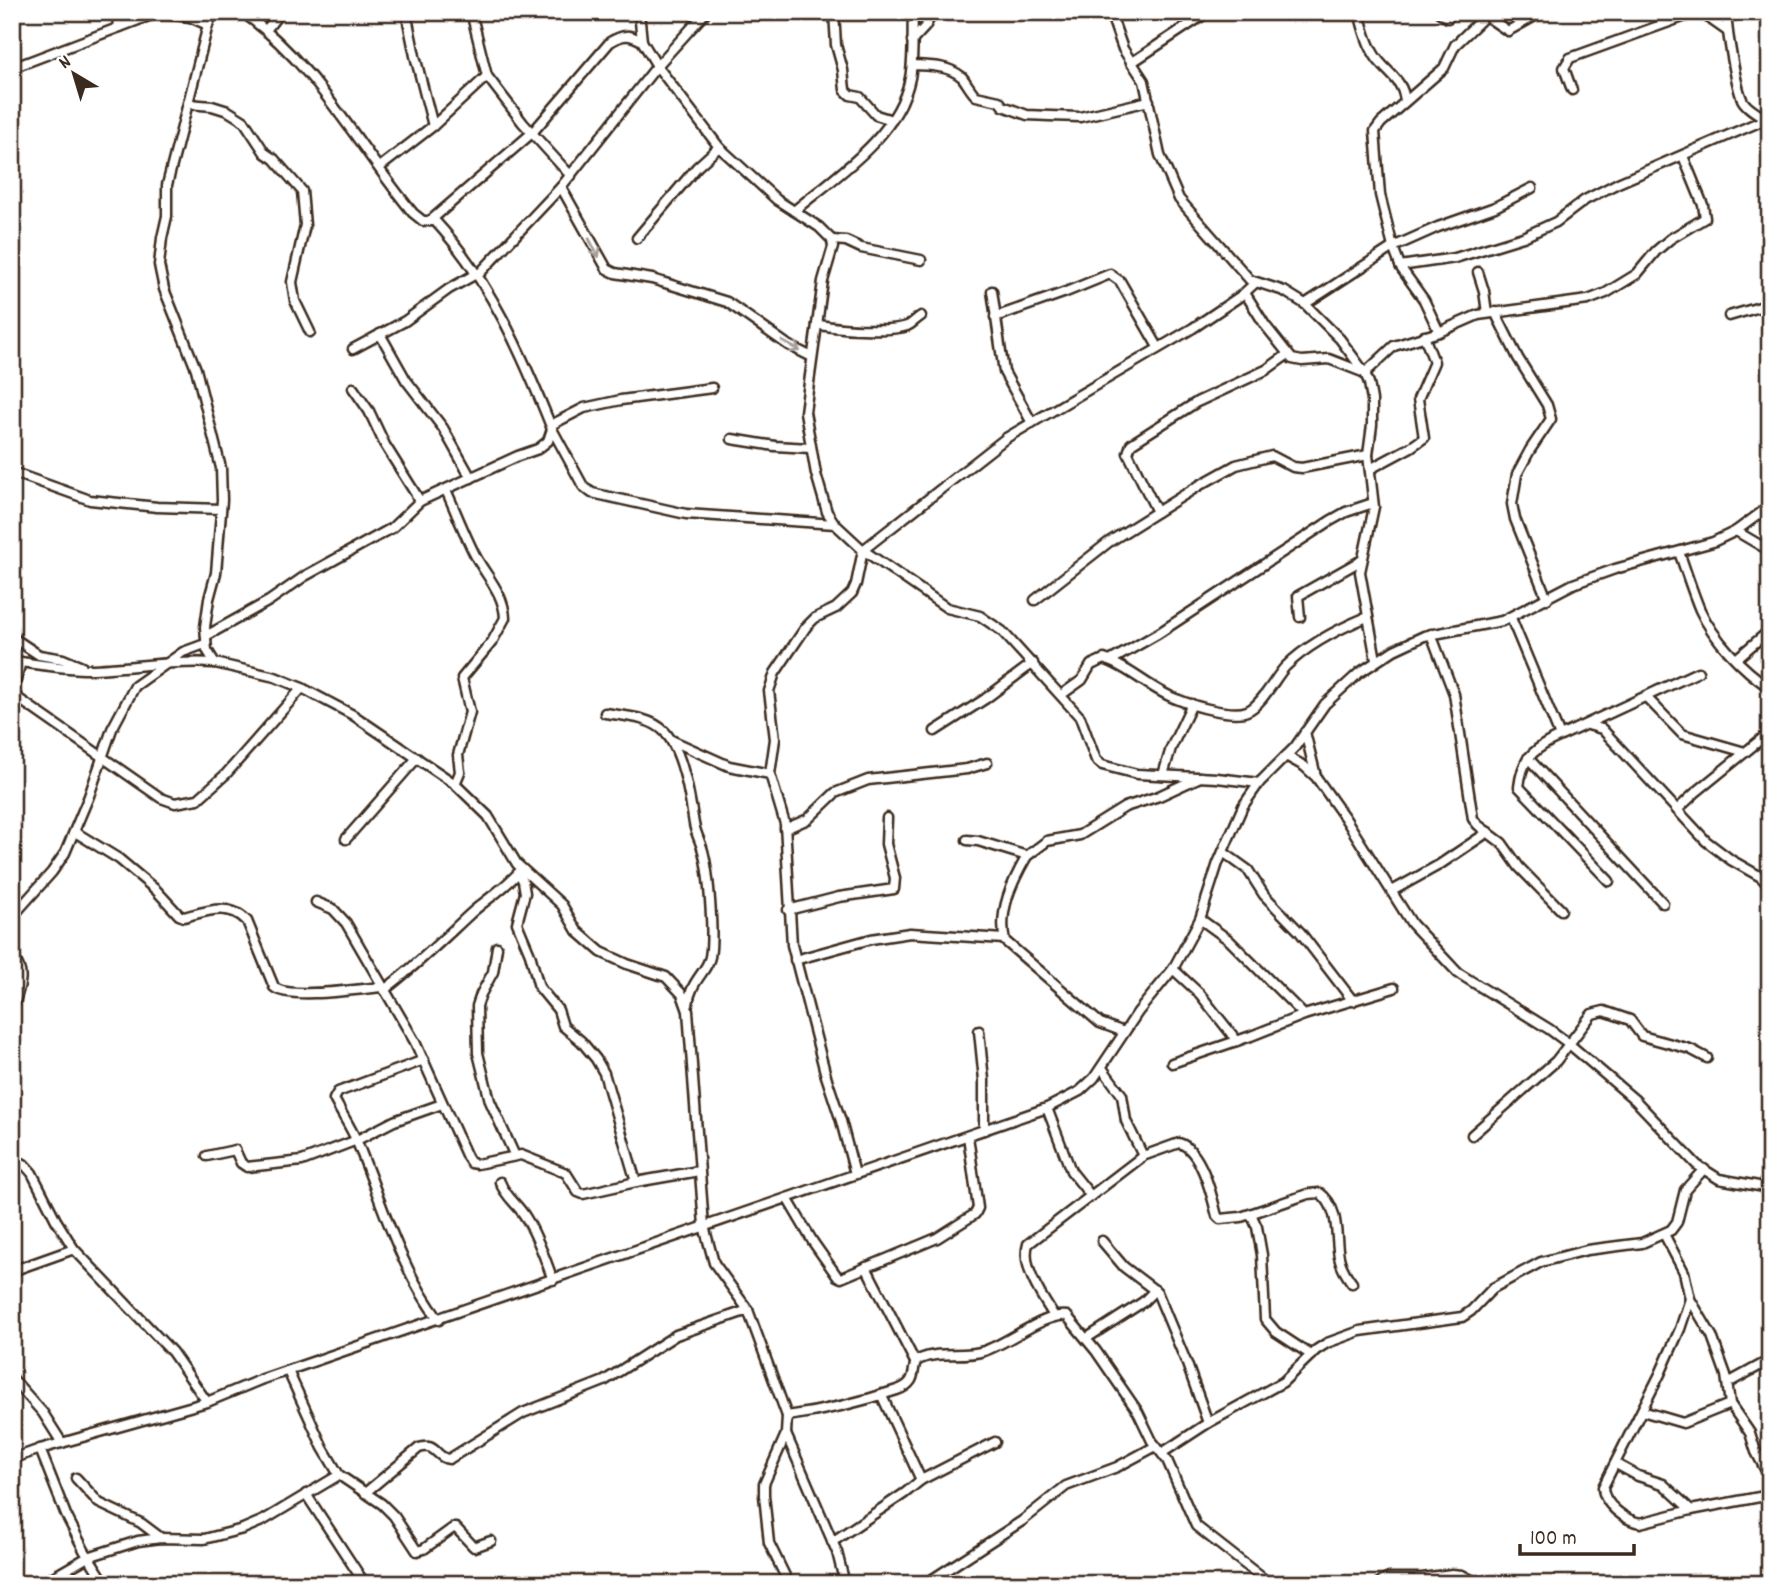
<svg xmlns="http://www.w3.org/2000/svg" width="1782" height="1596" font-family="Dekko,sans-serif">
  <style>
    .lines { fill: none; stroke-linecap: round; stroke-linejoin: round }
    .minor-casing { stroke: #3b2a1e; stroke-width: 13 }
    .minor { stroke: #fff; stroke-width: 8 }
    .oneway { stroke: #a79f9a }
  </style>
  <rect width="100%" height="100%" fill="#fff"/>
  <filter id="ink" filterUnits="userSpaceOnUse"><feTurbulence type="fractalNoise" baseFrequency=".0143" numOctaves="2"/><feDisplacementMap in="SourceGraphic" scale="14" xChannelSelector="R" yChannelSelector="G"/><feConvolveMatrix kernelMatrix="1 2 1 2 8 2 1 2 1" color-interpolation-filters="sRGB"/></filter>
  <g filter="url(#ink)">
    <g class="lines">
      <defs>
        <g id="minor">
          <polyline points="114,12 120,27"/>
          <polyline points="213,12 208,25 167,185 167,216 162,238 159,265 164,289 196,369 221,468 222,500 216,573 209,599 205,627 207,650 215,663 275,677 302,688 353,715 455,784 488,816 517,864 562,905 577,931 601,952 627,964 666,977 682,994 688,1011 704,1226 714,1263 748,1310 787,1416 786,1434 764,1484 764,1495 769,1543 789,1584"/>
          <polyline points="406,12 415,56 433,126"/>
          <polyline points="471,12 487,76"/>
          <polyline points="639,12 642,41 657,66 719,147 777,200 819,227 832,240 833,247 823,281 805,412 816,474 827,512 835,524 863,550 947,608 980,616 1002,631 1080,717 1096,760 1102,765 1137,774 1217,778 1259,783"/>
          <polyline points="834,12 836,45 843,70 845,90 850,95 860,97 876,115 892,120"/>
          <polyline points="1110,12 1123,49 1144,81 1160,155 1179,199 1250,280 1284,291 1305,304 1340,339 1365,373 1369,383 1372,400 1372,425 1368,455 1374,507 1360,572 1376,660"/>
          <path d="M1359,12C1363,28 1368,47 1378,60C1390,75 1403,81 1405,101"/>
          <polyline points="1439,12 1448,18"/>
          <polyline points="1480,12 1508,31 1542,12"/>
          <polyline points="1700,12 1727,31"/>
          <path d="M1727,12C1725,24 1737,91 1743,101C1748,109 1761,116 1770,121"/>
          <polyline points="267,29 280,12"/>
          <polyline points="912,41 925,27 933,12"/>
          <polyline points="1131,63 1208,12"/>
          <path d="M912,65C930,66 948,65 962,77C967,83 970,90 976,96L999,101L1003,106L1027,115L1050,116L1080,117L1149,101"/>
          <polyline points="12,68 157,13 190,17 208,25"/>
          <polyline points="1572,90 1564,68 1570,58 1697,12"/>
          <polyline points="189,104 212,106 228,111 244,121 265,153 274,159 302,191 305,225 292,282 295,301 310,332"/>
          <polyline points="380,167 433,126 487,76 523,123 571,176"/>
          <polyline points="561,187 607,269 615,273 652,279 727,302 788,345 812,357"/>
          <path d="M794,211C837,175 898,137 910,78C914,57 912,34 913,12"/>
          <path d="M430,221L532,133L610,42C623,34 629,34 642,41"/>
          <polyline points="637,238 697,167 719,147"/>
          <polyline points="832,240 846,241 861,248 921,260"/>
          <polyline points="1400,266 1455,258 1523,237 1556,222 1585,200 1618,183 1766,119"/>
          <polyline points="1478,272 1484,291 1487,313"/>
          <polyline points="478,275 561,187 657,66 706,12"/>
          <polyline points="992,291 1004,372 1032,423"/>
          <polyline points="1245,293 1265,325 1292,359 1302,361 1329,359 1365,373 1394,346 1439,332 1478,315 1588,300 1606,293 1637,274 1656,251 1670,239 1705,218 1703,205 1683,156"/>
          <polyline points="1305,304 1393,247 1438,227 1495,207 1532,188"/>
          <polyline points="1495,312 1518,358 1547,405 1551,419 1530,450 1517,474 1512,504 1515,519 1547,599"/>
          <polyline points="1729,316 1770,304"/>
          <polyline points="995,317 1066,292 1110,274 1120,281 1158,347"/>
          <path d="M817,324C834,329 891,332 907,326C912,324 916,319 921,316"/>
          <polyline points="1439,332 1424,300 1401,268 1393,247 1380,195 1375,131 1381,123 1444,68 1455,45 1485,16"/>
          <polyline points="380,334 406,380 443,428 471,478"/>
          <polyline points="353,349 405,321 449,289 476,274"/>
          <polyline points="353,388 369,411 385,445 420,501"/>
          <polyline points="551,425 584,408 621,400 712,388"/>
          <polyline points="552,429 583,486 592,493 686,514 835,524"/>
          <polyline points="732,439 775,446 810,448"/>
          <polyline points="1370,469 1411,447 1424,438 1418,399 1434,362 1424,336"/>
          <polyline points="12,472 90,500 157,507 221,509"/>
          <path d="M446,490C456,512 465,536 476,557C487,577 504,594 505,618L492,642L462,678L470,712L458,755L460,772L455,784"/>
          <polyline points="1157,512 1128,453 1131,444 1197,402 1266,370 1287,355"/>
          <polyline points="1736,531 1770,551"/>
          <path d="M1679,552C1686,571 1692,591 1700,610C1714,640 1742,669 1770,688"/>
          <polyline points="1035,600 1109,542 1200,485 1236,465 1272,456 1293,467 1302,468 1368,455"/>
          <polyline points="1300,617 1298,596 1362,560"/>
          <polyline points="1511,618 1560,736"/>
          <polyline points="1431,634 1454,694 1473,819 1478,825 1502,843 1519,867 1561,910"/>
          <path d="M206,636L269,601L305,576L392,528L420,501L518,456L538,449L548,441L552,429C523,356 490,280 435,221H423L413,213C357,145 316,64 242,12"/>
          <polyline points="12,637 39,655 63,659 82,667"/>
          <polyline points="1736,659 1770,630"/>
          <path d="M12,661C37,664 63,669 89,669C131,668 173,660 215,663"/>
          <polyline points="1110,661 1159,633 1330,521 1346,512 1373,503"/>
          <polyline points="12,694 161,798 175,803 198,799 226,774 302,688"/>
          <polyline points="12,694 21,662"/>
          <path d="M1061,695L1082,680L1091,665L1104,659C1131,668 1152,691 1179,700C1194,706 1232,717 1247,711C1261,706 1275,678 1285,667C1308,644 1338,629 1367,617"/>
          <polyline points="1647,698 1682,734 1745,752"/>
          <path d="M605,713C624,716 651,717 665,732C683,752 690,798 694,824C696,835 702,844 704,855C709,876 714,935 710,957C707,972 690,981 688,1005"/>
          <polyline points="1588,725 1602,729 1706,841 1731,860 1761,877 1770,887"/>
          <polyline points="935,731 985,699 1033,663"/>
          <polyline points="1305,732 1316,776"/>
          <polyline points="671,740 729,766 770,774"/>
          <polyline points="1286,756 1304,766 1316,777 1345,818 1412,924 1458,973 1549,1029 1568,1043 1635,1100 1697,1165 1719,1179 1770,1188"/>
          <polyline points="1528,758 1663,903"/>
          <polyline points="1163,775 1171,748 1192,704"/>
          <polyline points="1677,810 1695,793 1770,732"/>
          <polyline points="785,829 808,819 835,793 868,780 967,769 987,763"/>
          <path d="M75,832L119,859L156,890L179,915L184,917C207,911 229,902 247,921L274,987C288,1000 360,989 382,987"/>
          <polyline points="346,839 417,758"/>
          <polyline points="967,840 978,841 1027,856 1047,841 1080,835 1125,807 1159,796 1200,777"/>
          <polyline points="1223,852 1248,870 1264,895 1300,932 1353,1001"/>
          <path d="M1027,856C1012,882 998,911 1005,941L1100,1023L1124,1032"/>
          <polyline points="519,873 523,881 525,893 517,923 530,954 539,987 558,1010 563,1026 581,1041 596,1059 604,1073 636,1182"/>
          <path d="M1609,881L1519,787C1522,761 1530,752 1552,740L1698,672"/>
          <polyline points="1392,891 1439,865 1488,832"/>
          <polyline points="316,902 333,909 346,923 415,1042 467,1157 471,1163 477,1164 521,1155 566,1173 578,1192 583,1194 636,1182 699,1171"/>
          <polyline points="788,910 839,897 894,889 895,878 886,844 887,818"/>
          <polyline points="12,917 52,872 65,853 89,796 112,729 135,686 183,652 205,644"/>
          <polyline points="1200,919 1229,940 1304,1015"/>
          <polyline points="497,947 493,972 481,994 477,1006 478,1053 490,1101 514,1154"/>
          <path d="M12,956C28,974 18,990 12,1011"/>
          <polyline points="795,960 871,939 910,933 1004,939"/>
          <polyline points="1173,969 1200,994 1237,1041"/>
          <path d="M384,990C415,967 442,940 470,914C487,899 505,888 520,871"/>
          <polyline points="979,1031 984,1080 984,1130"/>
          <path d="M424,1060L338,1092L334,1099C341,1113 351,1127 357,1142C382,1202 399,1267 439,1320"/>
          <polyline points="1172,1063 1251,1036 1304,1015 1394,988"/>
          <polyline points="1102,1068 1122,1095 1126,1121 1143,1156"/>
          <polyline points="1047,1108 1071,1171 1091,1196"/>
          <polyline points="1472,1135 1556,1061 1592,1014 1604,1011 1630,1020 1642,1036 1690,1049 1707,1058"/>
          <polyline points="207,1156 235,1150 241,1163 247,1167 302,1161 357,1140 394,1121 442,1104"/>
          <polyline points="12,1158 24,1164 32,1173 56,1220 74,1249 172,1352 207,1402"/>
          <polyline points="855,1174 841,1121 826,1076 792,945 785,824 770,774 775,739 769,691 775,673 806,627 815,618 836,608 852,593 856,584 863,550 1006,438 1193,328 1242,295 1255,283"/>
          <path d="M500,1182C506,1198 518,1204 526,1218C538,1237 545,1259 553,1280"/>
          <polyline points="787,1198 813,1242 837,1276 841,1278 937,1238 975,1214 978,1208 968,1136"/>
          <polyline points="1251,1214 1257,1227 1262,1255 1265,1319 1276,1332 1311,1355"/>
          <path d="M1664,1234L1684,1272L1690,1299L1680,1329L1660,1374L1603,1487C1603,1504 1625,1520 1640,1523L1691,1510L1770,1495"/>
          <polyline points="1102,1241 1124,1267 1157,1292 1187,1364 1208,1423"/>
          <polyline points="866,1267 915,1362"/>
          <polyline points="12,1271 74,1249"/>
          <polyline points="1690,1299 1712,1336 1726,1375 1730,1404 1750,1433 1756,1452 1765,1469"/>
          <path d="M1054,1316C1042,1297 1021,1267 1028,1244L1143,1156L1179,1143C1201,1149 1212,1196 1217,1216L1220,1219L1241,1217L1308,1194L1320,1193C1340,1208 1335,1235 1339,1257C1341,1267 1346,1275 1352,1283"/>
          <polyline points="1087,1338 1143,1302 1155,1290"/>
          <polyline points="288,1371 323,1448 339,1475 382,1504 394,1516 417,1551 424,1549 453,1528 456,1528 474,1547 491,1541"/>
          <polyline points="12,1378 43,1413 62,1443"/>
          <polyline points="1728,1383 1770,1360"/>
          <polyline points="881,1394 921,1480"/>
          <polyline points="1642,1411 1683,1423 1730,1404"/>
          <path d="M787,1416C824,1411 861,1402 897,1390C922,1382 908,1364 920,1359C941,1350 964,1358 984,1351C1007,1344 1046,1312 1067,1316L1096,1351L1138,1412L1152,1441L1167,1460L1196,1526L1270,1584"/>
          <polyline points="786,1434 837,1552 845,1584"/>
          <polyline points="40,1449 66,1515 84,1550 106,1584"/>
          <polyline points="1162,1453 1208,1423 1283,1382 1316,1350 1327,1343 1360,1331 1462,1317 1471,1311 1493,1288 1541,1262 1587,1250 1642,1243 1671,1230 1677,1222 1685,1190 1704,1169"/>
          <polyline points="12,1459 40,1449 207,1402 260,1380 1047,1108 1080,1091 1094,1078 1138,1012 1173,969 1200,919 1218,863 1243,806 1259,783 1295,747 1325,704 1359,673 1394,650 1424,636 1502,621 1573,584 1615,569 1713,542 1736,531 1770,506"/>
          <polyline points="1616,1464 1638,1476 1663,1484 1691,1510"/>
          <polyline points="76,1478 99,1503 141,1523 161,1538"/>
          <path d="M365,1493L419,1448C437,1442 435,1458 449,1459L523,1413L604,1381L676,1335L748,1310"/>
          <polyline points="306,1494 365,1584"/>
          <polyline points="832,1542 905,1493 921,1480 995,1442"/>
          <polyline points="41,1584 88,1557 138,1541 161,1538 204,1539 243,1529 264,1520 339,1475"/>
          <polyline points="925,1584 1022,1521 1066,1486 1117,1467 1156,1446"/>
          <polyline points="1377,1584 1389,1578 1422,1578 1452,1574 1462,1575 1477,1583"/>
        </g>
      </defs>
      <use href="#minor" class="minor-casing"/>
      <use href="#minor" class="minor"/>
    </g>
    <defs><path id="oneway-shaft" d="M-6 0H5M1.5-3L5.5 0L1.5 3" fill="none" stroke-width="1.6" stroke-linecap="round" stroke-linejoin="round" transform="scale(1.75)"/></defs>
    <g class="oneway">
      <use href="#oneway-shaft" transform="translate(594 248) rotate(62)"/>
      <use href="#oneway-shaft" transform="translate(791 346) rotate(29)"/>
    </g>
  </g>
  <rect width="1782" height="1596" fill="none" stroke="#fff" stroke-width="42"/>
  <rect x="21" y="21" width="1740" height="1554" fill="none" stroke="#3b2a1e" stroke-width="2.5" filter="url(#ink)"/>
  <g transform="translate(74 74) rotate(322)" stroke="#ffffff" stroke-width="5" paint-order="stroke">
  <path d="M0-5L12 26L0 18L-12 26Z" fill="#3b2a1e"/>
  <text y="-10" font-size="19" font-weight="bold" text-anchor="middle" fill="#3b2a1e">N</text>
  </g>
  <path d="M1520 1544v10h114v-10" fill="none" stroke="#3b2a1e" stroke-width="3.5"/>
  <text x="1530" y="1544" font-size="21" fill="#3b2a1e" stroke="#ffffff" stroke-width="5" paint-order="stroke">100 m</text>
</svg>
